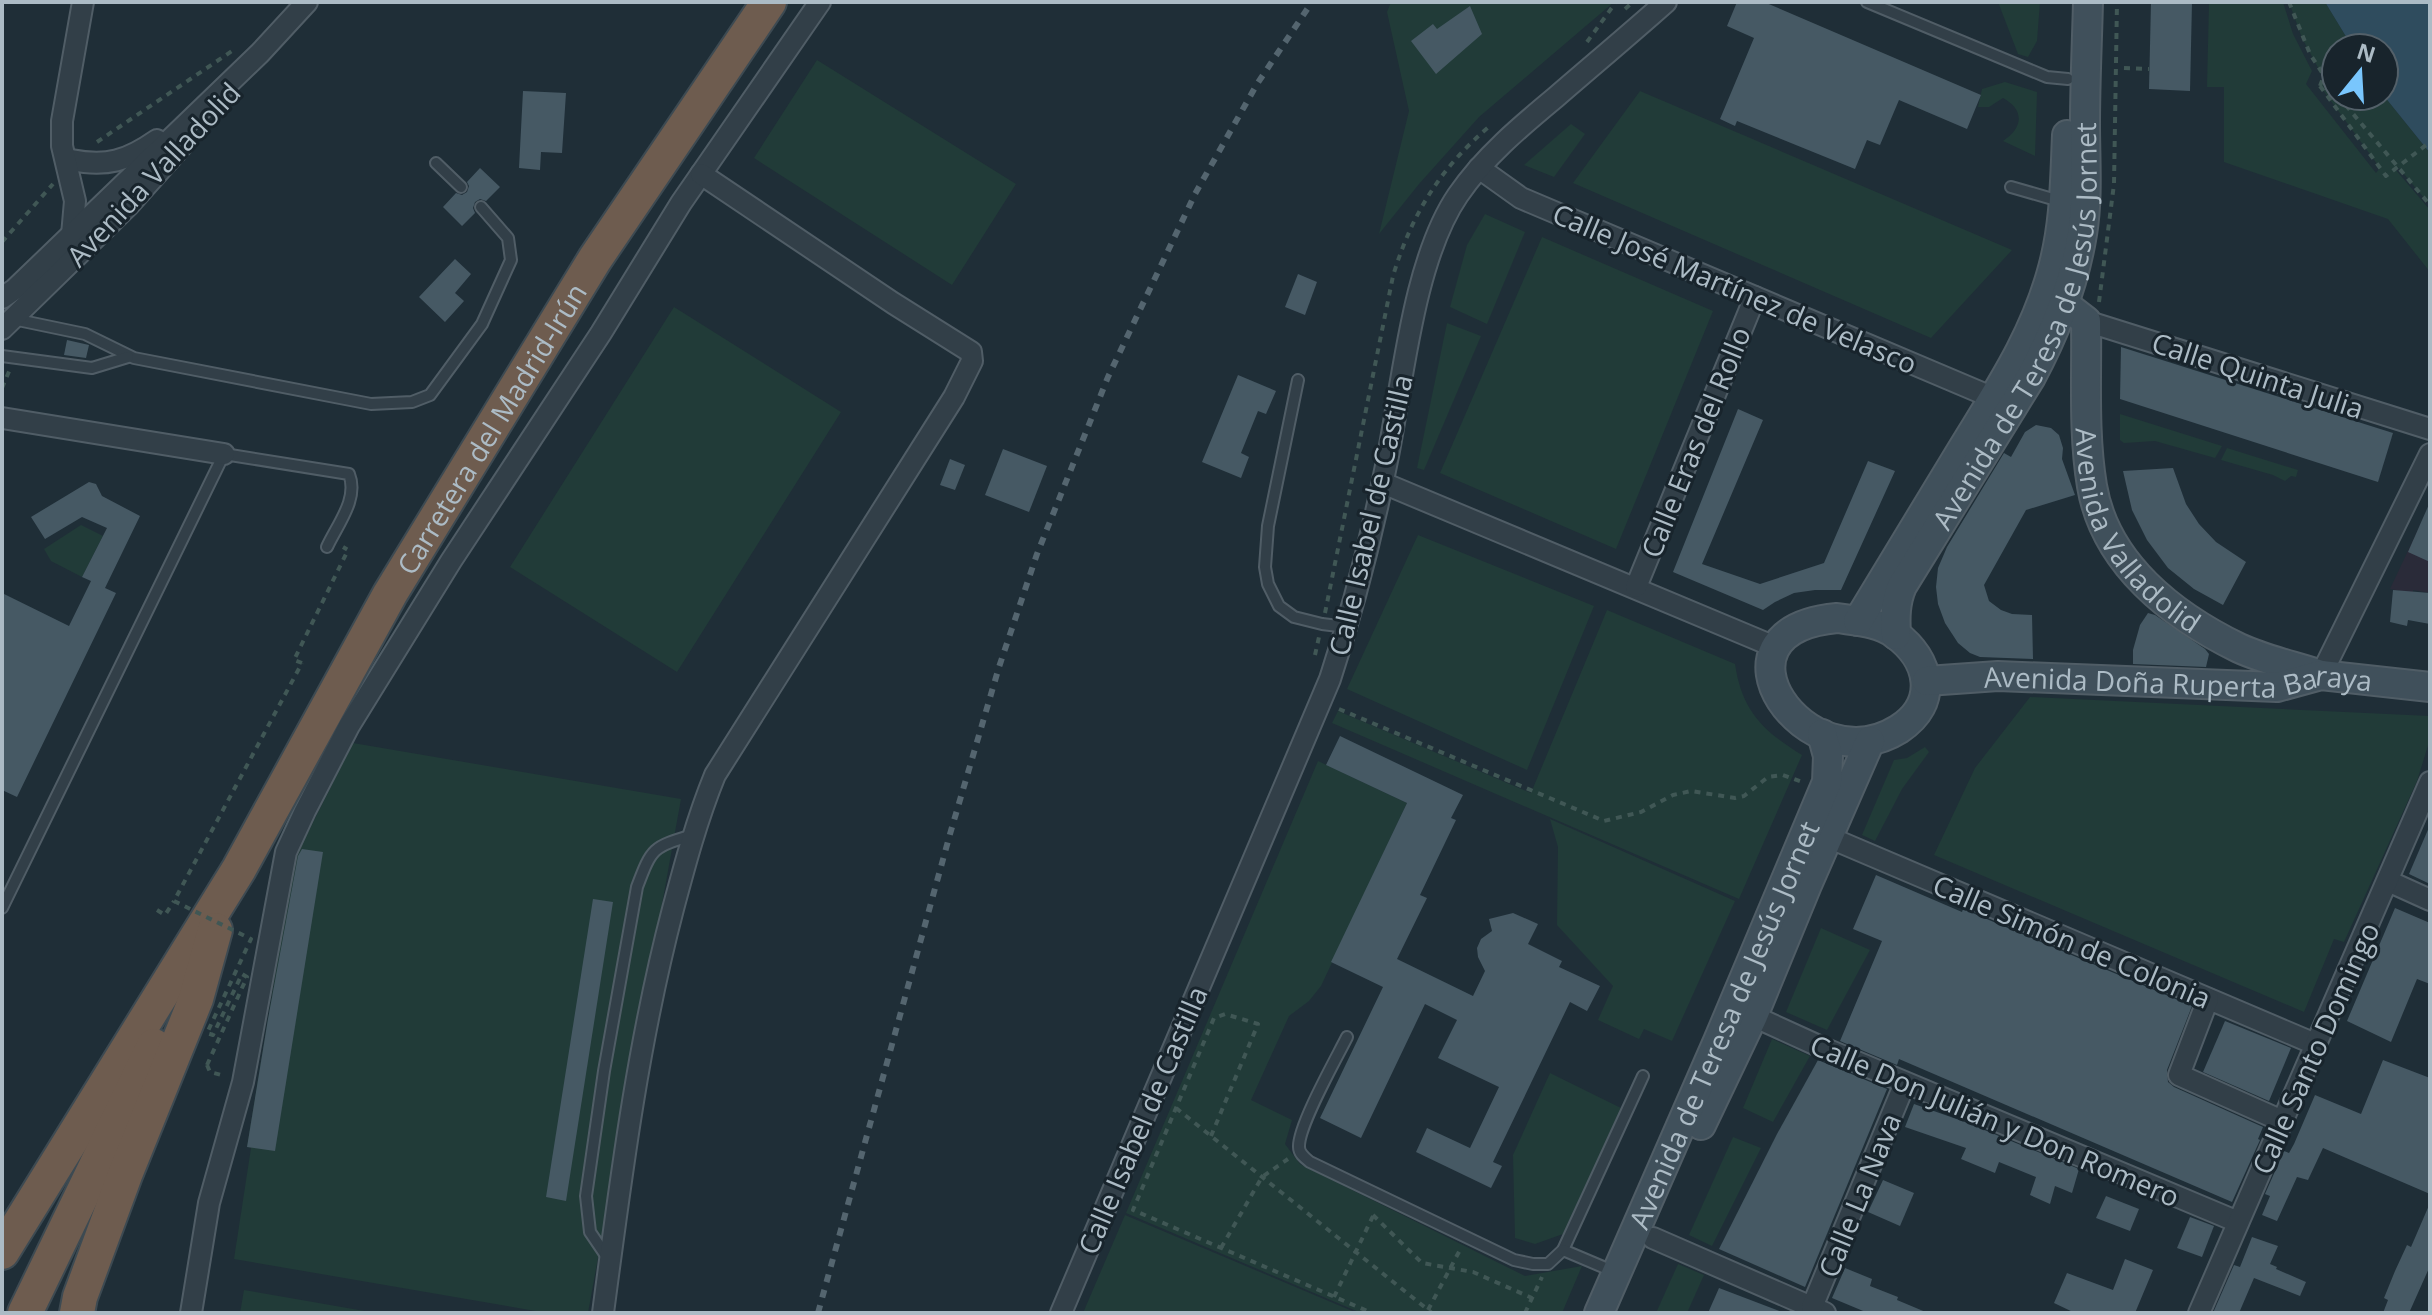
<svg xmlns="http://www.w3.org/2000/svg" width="2432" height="1315" font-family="'Open Sans',sans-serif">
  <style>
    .medical { fill: #2a2b39 }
    .green { fill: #213b38 }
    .water { fill: #2f4c5e }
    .building { fill: #465964 }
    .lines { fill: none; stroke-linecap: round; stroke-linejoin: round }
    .lane-casing { stroke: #505d66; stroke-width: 14 }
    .street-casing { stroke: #505d66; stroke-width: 24 }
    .secondary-casing { stroke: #505d66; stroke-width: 32 }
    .highway-casing { stroke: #3d4a52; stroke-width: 38 }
    .path { stroke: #405755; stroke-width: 4; stroke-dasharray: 6 6; stroke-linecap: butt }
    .lane { stroke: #323f48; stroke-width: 10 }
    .street { stroke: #323f48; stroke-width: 20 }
    .secondary { stroke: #40505b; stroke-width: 28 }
    .highway { stroke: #6e5c4f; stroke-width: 34 }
    .rail { stroke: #54656f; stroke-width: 6; stroke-dasharray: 8 8; stroke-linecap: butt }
    .path-bridge { stroke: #405755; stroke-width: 4; stroke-dasharray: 6 6; stroke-linecap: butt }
    .labels { text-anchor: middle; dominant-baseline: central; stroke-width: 6; stroke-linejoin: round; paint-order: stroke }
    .street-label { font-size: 28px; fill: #acbbc5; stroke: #18242c }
  </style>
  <rect width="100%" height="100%" fill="#1f2e37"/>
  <polygon class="medical" points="2430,504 2430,593 2413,590 2413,593 2390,589"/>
  <g class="green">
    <polygon points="1391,2 1614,2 1479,117 1419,184 1379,234 1409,111 1387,12"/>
    <polygon points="1998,2 2040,2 2037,41 2028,57 2018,54"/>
    <polygon points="2209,2 2283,2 2293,34 2312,71 2306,84 2376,173 2380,168 2320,86 2323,77 2302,38 2289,2 2325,2 2353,48 2336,48 2336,96 2384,96 2430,153 2430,205 2398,167 2395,169 2430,210 2430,272 2388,219 2224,162 2224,87 2207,87"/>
    <polygon points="817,60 1016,184 952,285 754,158"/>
    <path d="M2005,82L2037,92L2035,156L2003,141C2023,128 2025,110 2003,98L1989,107H1978L1982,89Z"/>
    <polygon points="1640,91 2012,250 1931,338 1573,183"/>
    <polygon points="1571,124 1585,134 1554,177 1524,165"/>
    <polygon points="1485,214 1525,232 1487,324 1450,307 1467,245"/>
    <polygon points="1542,237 1713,311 1616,549 1440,473"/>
    <polygon points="674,307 841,412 677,672 510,567"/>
    <polygon points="1447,323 1481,336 1424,470 1417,468"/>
    <polygon points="2120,414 2222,446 2215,458 2155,441 2124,443 2120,440"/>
    <polygon points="2227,448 2298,470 2296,477 2291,476 2285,481 2273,475 2221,460"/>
    <polygon points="81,525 103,536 82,577 51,561 44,549"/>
    <polygon points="1418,535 1594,606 1527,770 1347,689"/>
    <path d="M1607,610L1735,664C1742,711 1763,731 1802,755L1739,899L1332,723L1338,711L1531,793Z"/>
    <polygon points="2030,697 2430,716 2430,739 2417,781 2344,942 2334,939 2304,1012 1934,855 1975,768"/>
    <polygon points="353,743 681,799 588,1313 547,1313 234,1259 251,1148 247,1147 296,848 300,848"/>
    <polygon points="1925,747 1929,752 1902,789 1875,841 1862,835 1894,760 1907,758"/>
    <polygon points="1318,761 1407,803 1321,986 1309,1001 1289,1016 1251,1100 1292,1120 1285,1144 1300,1164 1525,1276 1582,1266 1562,1313 1361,1313 1126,1213"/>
    <polygon points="1550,819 1735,901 1672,1041 1644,1029 1639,1039 1598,1020 1613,986 1557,925 1558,847"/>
    <polygon points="1821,928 1870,950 1827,1030 1786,1012"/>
    <polygon points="1772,1039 1810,1056 1773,1122 1743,1108"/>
    <polygon points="1550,1073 1621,1108 1563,1234 1535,1244 1515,1238 1513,1155"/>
    <polygon points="1733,1137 1761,1148 1712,1246 1689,1235"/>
    <polygon points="1125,1215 1357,1313 1083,1313"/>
    <polygon points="1678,1264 1704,1275 1687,1313 1656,1313"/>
    <polygon points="244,1290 376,1313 240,1313"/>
  </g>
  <polygon class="water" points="2325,2 2430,2 2430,153 2384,96 2384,48 2353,48"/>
  <g class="building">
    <polygon points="1737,2 1764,2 1981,95 1967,129 1899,100 1880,145 1867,140 1855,169 1737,121 1735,126 1720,119 1754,38 1727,26"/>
    <polygon points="2151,2 2192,2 2190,91 2149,89"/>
    <polygon points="1470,6 1482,34 1436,74 1411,41 1433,24 1437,29"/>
    <polygon points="523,91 566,93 562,153 541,152 540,170 519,168"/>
    <polygon points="480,168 500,187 486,201 480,199 475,202 473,208 475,213 462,226 443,207 456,193 462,195 467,192 469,186 467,182"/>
    <polygon points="455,259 471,274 455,293 464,301 445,322 419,297"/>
    <polygon points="1298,274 1317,282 1305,315 1285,307"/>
    <polygon points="67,340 89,345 86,358 64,355"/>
    <polygon points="2121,347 2393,433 2378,482 2120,399"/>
    <polygon points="1238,375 1276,391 1266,414 1258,411 1241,453 1249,457 1241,478 1202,462"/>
    <polygon points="1738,409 1763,420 1702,564 1760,584 1824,563 1868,461 1895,471 1841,590 1815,590 1794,593 1775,602 1763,610 1673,572"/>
    <polygon points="2036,425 2051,428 2059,435 2063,448 2062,459 2075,495 2026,510 1984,585 1989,601 2001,610 2012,614 2032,615 2033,659 1980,657 1970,653 1958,643 1945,623 1938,604 1936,587 1938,568 1947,547 2004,453 2011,457 2025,432"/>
    <polygon points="1003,449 1047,466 1029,512 985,495"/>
    <polygon points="950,459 965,465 955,490 940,485"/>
    <polygon points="2173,468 2186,504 2199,524 2216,542 2246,562 2223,605 2194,589 2168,568 2147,540 2132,510 2123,471"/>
    <polygon points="89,482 96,484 102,496 140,516 105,588 116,593 17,797 2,790 2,593 69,626 91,581 82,577 107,528 82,517 45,539 31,517"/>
    <polygon points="2430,502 2430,562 2408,552"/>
    <polygon points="2393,590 2430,593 2430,624 2408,620 2407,626 2390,622"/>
    <polygon points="2148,613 2155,615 2205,649 2209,654 2206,667 2133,664 2133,650 2140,625"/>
    <polygon points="1340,736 1463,795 1451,818 1456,820 1420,895 1427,898 1397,959 1473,996 1485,971 1478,957 1477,948 1481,939 1492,931 1489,919 1513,913 1538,924 1528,944 1562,961 1559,967 1600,986 1587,1011 1570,1002 1493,1162 1502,1166 1491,1188 1416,1152 1427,1128 1470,1148 1499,1087 1438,1058 1457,1020 1425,1004 1361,1138 1320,1118 1383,987 1331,962 1407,803 1326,765"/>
    <polygon points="2430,825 2430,884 2409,874"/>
    <polygon points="302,849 323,852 275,1151 247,1147 268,1019 298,856"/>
    <polygon points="1876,875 1962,912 1963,909 2192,1006 2167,1070 2168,1082 2174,1087 2263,1127 2258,1139 2260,1140 2232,1202 1899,1059 1897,1065 1840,1041 1882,941 1853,929"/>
    <polygon points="593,899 613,902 566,1201 546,1197"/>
    <polygon points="2395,908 2430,923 2430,984 2417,979 2391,1042 2347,1021"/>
    <polygon points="2225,1021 2291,1048 2269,1101 2203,1072"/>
    <polygon points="1818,1060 1887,1089 1805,1287 1719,1249 1777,1134"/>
    <polygon points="2383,1060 2430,1078 2430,1194 2323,1148 2308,1180 2297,1177 2277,1221 2262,1215 2270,1196 2265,1194 2284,1151 2289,1153 2294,1144 2315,1095 2361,1114"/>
    <polygon points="1914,1104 1965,1122 2079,1169 2072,1193 2055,1186 2050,1204 2030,1195 2036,1177 1999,1162 1995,1173 1961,1159 1966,1148 1905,1127"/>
    <polygon points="1883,1180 1914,1193 1900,1226 1868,1212"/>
    <polygon points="2106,1196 2139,1209 2130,1231 2096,1218"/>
    <polygon points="2430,1203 2430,1266 2409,1313 2383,1313 2388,1300 2384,1298 2395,1271 2407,1245 2411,1247"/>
    <polygon points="2190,1217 2214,1226 2202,1257 2177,1248"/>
    <polygon points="2252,1237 2278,1246 2270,1264 2277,1267 2276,1269 2306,1282 2300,1296 2254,1278 2239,1313 2213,1313 2234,1265 2240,1267"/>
    <polygon points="2125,1259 2153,1270 2135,1313 2075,1313 2054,1303 2067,1273 2113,1290"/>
    <polygon points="1845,1268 1872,1279 1870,1286 1898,1297 1897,1300 1928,1313 1868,1313 1832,1298"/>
    <polygon points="1719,1288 1782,1312 1781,1313 1708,1313"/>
  </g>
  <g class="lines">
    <defs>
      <g id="lane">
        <polyline points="1867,2 2047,77 2068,79"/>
        <polyline points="436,163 461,187"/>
        <polyline points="2011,187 2063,202"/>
        <polyline points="13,319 85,334 134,358 371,404 412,402 430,395 482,324 511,260 508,238 481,207"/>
        <polyline points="2,356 92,368 128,357"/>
        <polyline points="1298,380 1268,526 1265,567 1268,584 1279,606 1294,617 1322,624 1347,627"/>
        <path d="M2,908L224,454L349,474C359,499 337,525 327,547"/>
        <path d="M1347,1037C1336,1059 1298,1126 1299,1147C1299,1154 1305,1158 1310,1162L1514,1260L1533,1264H1548L1563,1250L1643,1076"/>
        <polyline points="1563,1250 1615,1272"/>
        <path d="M609,1260L590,1232L586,1196L604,1071L637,887C652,847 653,847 693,835"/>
      </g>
      <g id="street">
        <path d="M71,160C107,167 127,161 157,140"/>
        <polyline points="1479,168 1521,198 1996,399"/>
        <polyline points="72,235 75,201 62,146 62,121 83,2"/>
        <polyline points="2,298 15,289 260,53 307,2"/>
        <polyline points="2086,321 2430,429"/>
        <polyline points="2,329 128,206 185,142"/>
        <polyline points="2,418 224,454"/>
        <polyline points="1383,483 1775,647"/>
        <polyline points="1636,587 1755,297"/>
        <polyline points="2321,675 2430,454"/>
        <polyline points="1828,837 2315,1044"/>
        <polyline points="2388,881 2430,900"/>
        <polyline points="2208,999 2179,1075 2282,1121"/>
        <polyline points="1753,1016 1821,1047 2238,1222"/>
        <polyline points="1653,1238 1825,1313"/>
        <polyline points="1812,1307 1905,1083"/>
        <polyline points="191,1313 209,1203 243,1082 286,852 305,811 349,726 451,561 601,333 681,203 820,2"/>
        <path d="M603,1313C621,1177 638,1042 673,909C685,864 697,819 715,775L954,397L972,361L971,352L893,303L701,174"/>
        <path d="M1061,1313L1330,679C1354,606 1373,531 1388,456C1403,379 1414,259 1458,195C1484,157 1521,126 1556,97C1593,65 1630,34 1666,2"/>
        <polyline points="2199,1313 2430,782"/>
      </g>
      <g id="secondary">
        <path id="s1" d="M2064,304L2086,321C2087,375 2083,432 2092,486C2105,564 2173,616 2239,648C2265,660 2294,666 2321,675"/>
        <path d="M1837,618C1857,621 1879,622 1895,634C1931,660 1939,703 1899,729C1807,787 1697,631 1837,618Z"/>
        <path d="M1858,621C1893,564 1928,506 1963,448C1999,389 2035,336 2053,268C2065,224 2065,180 2067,135"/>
        <path id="s2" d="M1896,635C1895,618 1895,602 1902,586L2031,377C2055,332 2074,284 2082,234C2088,198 2085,160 2085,124C2085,83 2087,43 2088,2"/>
        <path id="s3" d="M1927,681L1998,676L2277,687L2321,675L2430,687"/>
        <polyline points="1701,1125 1753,1016 1807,885 1870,741"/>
        <path id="s4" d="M1599,1313L1718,1041L1827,782L1828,756L1822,734"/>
      </g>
      <g id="highway">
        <path id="s5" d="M2,1252L239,869L390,594L595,259L769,2"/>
        <polyline points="25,1313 154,1046"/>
        <polyline points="77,1313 80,1297 125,1175 196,999 215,930"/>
      </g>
    </defs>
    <use href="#lane" class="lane-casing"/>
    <use href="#street" class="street-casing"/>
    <use href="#secondary" class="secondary-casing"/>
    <use href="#highway" class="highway-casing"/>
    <g class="path">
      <polyline points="2289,2 2310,54 2336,94"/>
      <polyline points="1625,9 1633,2"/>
      <polyline points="1587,42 1616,2"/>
      <polyline points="2124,68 2149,69"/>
      <polyline points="2320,86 2323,78"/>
      <polyline points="2338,96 2430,205"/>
      <polyline points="97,142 232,51"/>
      <polyline points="2,242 53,184"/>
      <polyline points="2099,302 2114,184 2117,2"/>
      <polyline points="2,388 10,369"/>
      <path d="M1325,613L1393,276C1412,213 1441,167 1491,125"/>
      <polyline points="1315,655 1319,637"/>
      <polyline points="302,663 294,660 348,550 343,547"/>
      <polyline points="1339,709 1604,821 1641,812 1673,795 1691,791 1735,798 1744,796 1768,777 1783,775 1805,783"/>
      <polyline points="157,910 165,915 174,901"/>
      <polyline points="207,1065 210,1072 225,1076"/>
      <polyline points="1176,1108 1432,1313"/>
      <polyline points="1211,1136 1258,1024 1225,1014 1214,1018 1133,1210 1372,1313"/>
      <polyline points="1373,1215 1422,1263 1473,1272 1532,1298"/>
      <polyline points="1221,1248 1262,1177 1288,1159"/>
      <polyline points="1334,1297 1373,1216"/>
      <polyline points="1428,1310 1461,1248"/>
      <polyline points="1525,1313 1542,1277"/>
    </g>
    <use href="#lane" class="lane"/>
    <use href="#street" class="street"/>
    <use href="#secondary" class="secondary"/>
    <use href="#highway" class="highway"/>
    <polyline class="rail" points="818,1313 950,834 999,667 1037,554 1108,377 1195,194 1257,84 1312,2"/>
    <g class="path-bridge">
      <polyline points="2320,86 2386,176 2430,142"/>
      <polyline points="207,1065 247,977 242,974 213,1035 207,1033 251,939 174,901 302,663"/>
    </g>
  </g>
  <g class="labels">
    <g class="street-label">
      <text transform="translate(153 174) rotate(-47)">Avenida Valladolid</text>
      <text transform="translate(1735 288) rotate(23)">Calle José Martínez de Velasco</text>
      <text stroke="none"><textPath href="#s2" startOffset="340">Avenida de Teresa de Jesús Jornet</textPath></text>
      <text transform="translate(2258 375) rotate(18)">Calle Quinta Julia</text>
      <text stroke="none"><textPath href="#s5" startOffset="958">Carretera del Madrid-Irún</textPath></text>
      <text transform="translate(1695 442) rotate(-68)">Calle Eras del Rollo</text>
      <text transform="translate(1370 515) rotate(-77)">Calle Isabel de Castilla</text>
      <text stroke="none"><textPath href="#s1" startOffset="254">Avenida Valladolid</textPath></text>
      <text stroke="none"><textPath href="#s3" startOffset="252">Avenida Doña Ruperta Baraya</textPath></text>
      <text transform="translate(2072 941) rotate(23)">Calle Simón de Colonia</text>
      <text stroke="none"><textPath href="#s4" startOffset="314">Avenida de Teresa de Jesús Jornet</textPath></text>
      <text transform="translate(2315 1048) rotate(-66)">Calle Santo Domingo</text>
      <text transform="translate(1142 1120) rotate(-67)">Calle Isabel de Castilla</text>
      <text transform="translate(1995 1120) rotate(23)">Calle Don Julián y Don Romero</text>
      <text transform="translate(1859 1195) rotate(-68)">Calle La Nava</text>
    </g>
  </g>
  <rect width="2432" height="1315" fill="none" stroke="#acbbc5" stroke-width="8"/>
  <g transform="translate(2360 72) rotate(18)"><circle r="38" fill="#18242c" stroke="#536069" stroke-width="2"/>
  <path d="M0-6L14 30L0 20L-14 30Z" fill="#79c6fd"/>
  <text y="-12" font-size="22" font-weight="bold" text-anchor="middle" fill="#acbbc5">N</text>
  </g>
</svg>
